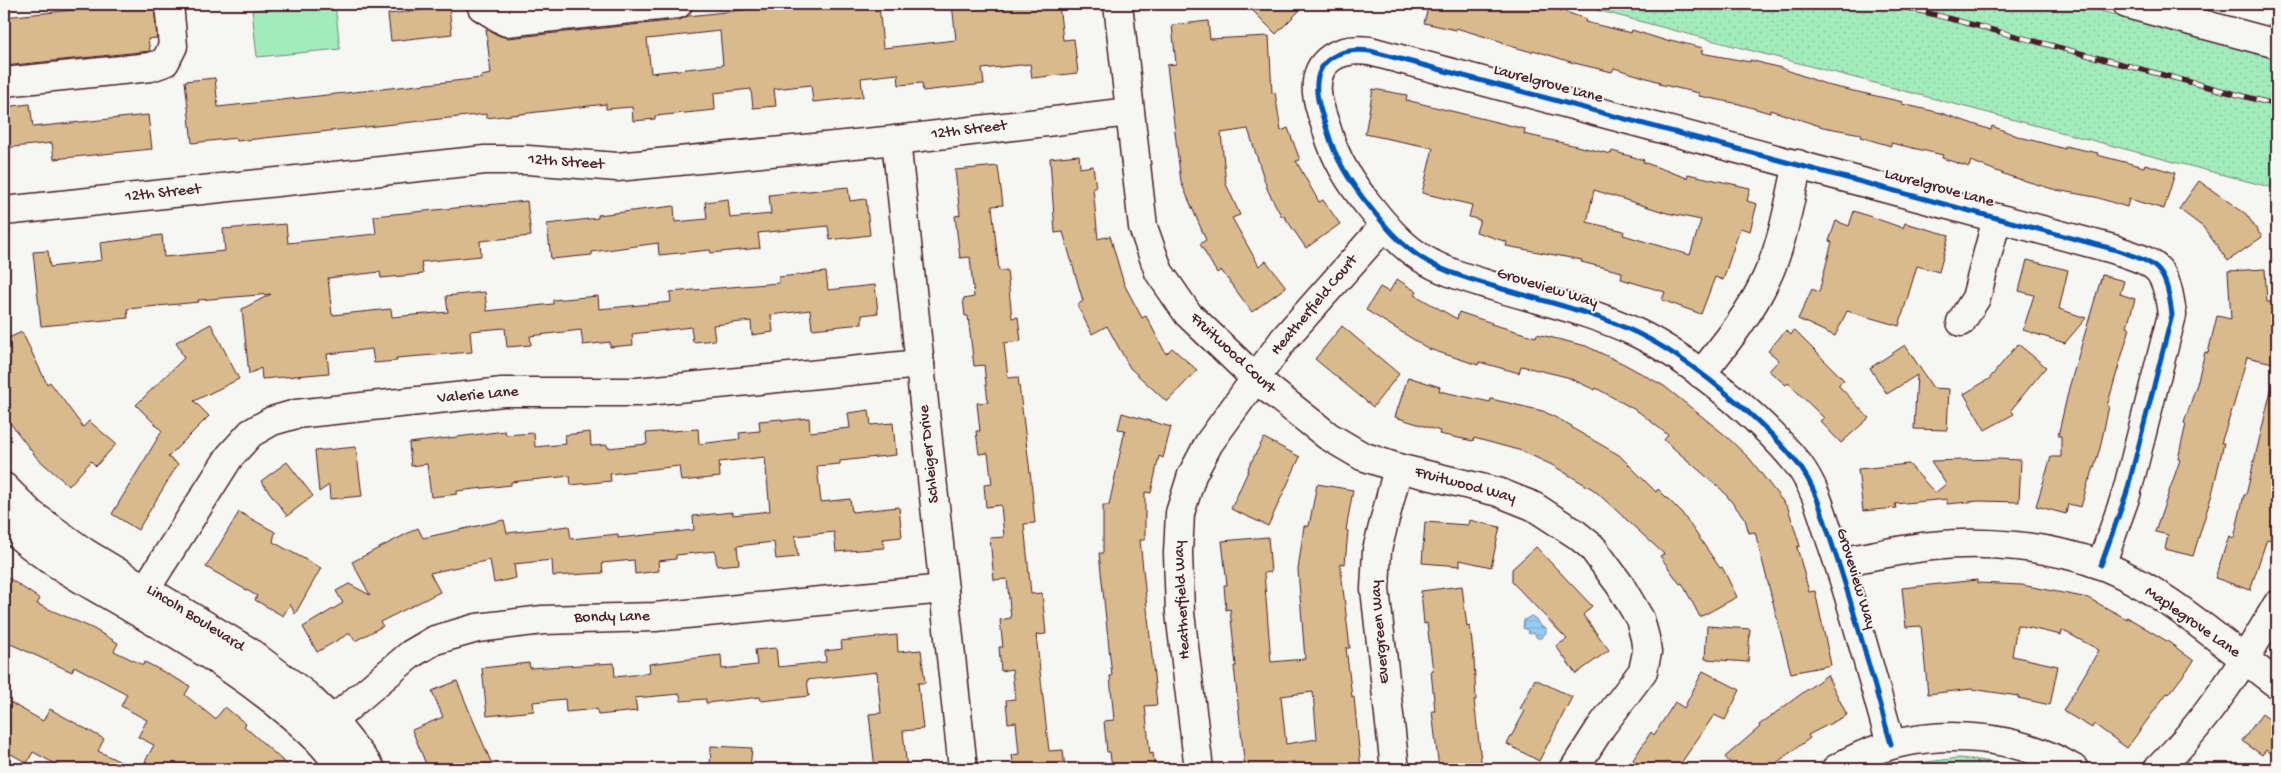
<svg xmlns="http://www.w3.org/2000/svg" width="2281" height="773" font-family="'Gochi Hand',sans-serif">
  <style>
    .grass { fill: url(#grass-dots); stroke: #768674 }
    .park { fill: url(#park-crowns); stroke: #768674 }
    .garden { fill: #a2ecbc; stroke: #768674 }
    .water { fill: url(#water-rules); stroke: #7887a4 }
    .building { fill: #d9ba8d; stroke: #4a1f2b; fill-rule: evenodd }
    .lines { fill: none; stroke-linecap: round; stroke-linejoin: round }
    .minor-casing { stroke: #4a1f2b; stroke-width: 31 }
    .minor { stroke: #f6f6f2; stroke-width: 28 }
    .rail-casing { stroke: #4a1f2b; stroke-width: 5.5 }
    .rail { stroke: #f6f6f2; stroke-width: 4; stroke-dasharray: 11; stroke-linecap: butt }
    .cycleway-casing { stroke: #f6f6f2; stroke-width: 8 }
    .cycleway { stroke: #0057b8; stroke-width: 5 }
    .labels { text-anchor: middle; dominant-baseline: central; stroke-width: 4; stroke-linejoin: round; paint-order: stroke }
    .street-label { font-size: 16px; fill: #4a1f2b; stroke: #f6f6f2 }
  </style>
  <defs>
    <pattern id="grass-dots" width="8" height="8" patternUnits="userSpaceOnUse" patternTransform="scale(1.25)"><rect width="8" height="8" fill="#a2ecbc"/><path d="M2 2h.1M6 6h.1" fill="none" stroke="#8dcaa2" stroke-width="1.8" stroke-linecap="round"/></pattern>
    <pattern id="park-crowns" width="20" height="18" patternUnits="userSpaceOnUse" patternTransform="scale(1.25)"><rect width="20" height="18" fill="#a2ecbc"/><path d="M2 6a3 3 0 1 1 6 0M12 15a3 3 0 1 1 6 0" fill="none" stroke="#8dcaa2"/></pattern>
    <pattern id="water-rules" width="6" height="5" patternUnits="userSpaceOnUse" patternTransform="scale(1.25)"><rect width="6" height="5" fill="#97ccf5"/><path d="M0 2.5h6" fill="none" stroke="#84afd2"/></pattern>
  </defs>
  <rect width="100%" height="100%" fill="#f6f6f2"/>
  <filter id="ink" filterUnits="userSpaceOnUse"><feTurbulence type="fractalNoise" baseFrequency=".02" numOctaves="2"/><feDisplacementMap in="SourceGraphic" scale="10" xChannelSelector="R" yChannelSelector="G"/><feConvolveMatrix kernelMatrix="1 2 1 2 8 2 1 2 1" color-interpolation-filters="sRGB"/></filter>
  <g filter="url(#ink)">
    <polygon class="grass" points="1574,4 2074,4 2277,57 2277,189"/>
    <polygon class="park" points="1959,758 1994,762 2029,769 1898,769 1919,763"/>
    <polygon class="garden" points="310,4 335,4 340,49 257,57 252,10"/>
    <polygon class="water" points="1531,616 1536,619 1540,626 1546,628 1546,633 1541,638 1537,638 1534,633 1529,634 1528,630 1523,628 1524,620"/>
    <g class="building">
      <polygon points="134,4 154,4 157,38 148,39 150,51 4,66 4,17"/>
      <path d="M800,4H879L883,48L956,40L952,4H1059L1063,40L1074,39L1078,73L1032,78L1030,64L982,69L984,84L923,91L922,83L899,85L898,74L861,78L863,97L813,102L811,85L774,89L776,106L753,108L751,89L714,93L715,110L655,116V119L633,121L632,107L606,109V104L486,118V114L237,141L236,138L192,143L185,81L215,78L218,107L482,78L481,76L491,74L486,29L498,35L508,38L680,20L688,16ZM720,31L723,65L651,73L647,39Z"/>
      <polygon points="1246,4 1306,4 1276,34"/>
      <polygon points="1429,4 1532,4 1554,10 1554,8 1586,19 1585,22 1631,33 1632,30 1670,42 1670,40 1703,48 1701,53 1750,62 1750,60 1781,68 1831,86 1903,102 1902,104 1941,113 1991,130 1992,126 2020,137 2065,149 2065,146 2098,153 2097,155 2144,167 2145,164 2175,173 2164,209 2129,199 2127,207 2095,197 2056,190 2009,176 1971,161 1969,167 1942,158 1943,155 1891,143 1891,146 1860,137 1861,134 1823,127 1770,110 1770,113 1739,104 1699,96 1699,93 1659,84 1660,82 1614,68 1612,72 1574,63 1533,50 1532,52 1503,44 1503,42 1456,28 1456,30 1424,23"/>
      <polygon points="449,7 452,34 391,41 388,14"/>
      <polygon points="1208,21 1210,39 1269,36 1272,93 1275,92 1281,131 1288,128 1300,160 1296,161 1319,202 1323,200 1340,224 1306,248 1284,216 1282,217 1268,191 1248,129 1221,133 1226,184 1240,215 1232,218 1259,266 1266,261 1286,287 1252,312 1221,270 1217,273 1200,244 1206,240 1181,182 1167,65 1176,64 1172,25"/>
      <path d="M1373,89L1407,95L1406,100L1525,129L1524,134L1611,154L1612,151L1644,160L1643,162L1687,178L1688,174L1750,188L1747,201L1757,204L1750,231L1740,228L1723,280L1715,277L1701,314L1662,300L1665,292L1621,279L1622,272L1581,262L1582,260L1506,246L1507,242L1476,232L1480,220L1469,217L1472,205L1422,193L1433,148L1365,134ZM1594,190L1667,213L1701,220L1690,255L1623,235L1624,231L1587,222Z"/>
      <polygon points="30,104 33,127 148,115 152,149 54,159 52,143 4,148 4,107"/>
      <polygon points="1079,155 1080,168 1093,166 1096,188 1093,188 1098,239 1110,236 1124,284 1142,318 1146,316 1166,354 1172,348 1197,370 1167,402 1130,368 1107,326 1092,334 1077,305 1083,301 1063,232 1055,233 1050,158"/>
      <polygon points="998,166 1003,205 992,206 999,271 1007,270 1012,318 1018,317 1021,341 1004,343 1008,378 1018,377 1031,480 1035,523 1024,524 1031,594 1042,593 1046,634 1036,635 1049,751 1063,750 1065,769 1014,769 1012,755 1019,754 1016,722 1008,723 1006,700 1015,699 1012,669 1001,671 999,647 1003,647 1000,620 1011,618 1007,579 994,580 990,538 1004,537 1001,505 986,507 984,485 992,484 988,453 979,454 976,431 980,431 977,403 988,402 984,365 974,366 968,316 965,316 963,299 974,297 970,257 960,258 955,216 960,215 955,170"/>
      <polygon points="2199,181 2246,214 2262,237 2228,261 2203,227 2179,209"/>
      <polygon points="848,187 850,201 866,199 870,235 830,240 828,226 758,233 760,248 711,253 710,250 659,255 658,243 592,252 592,255 551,259 547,224 598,218 598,215 674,206 675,222 707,219 705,202 728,199 730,218 771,214 769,195"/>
      <polygon points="527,201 531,236 480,241 481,256 421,262 423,274 381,278 380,272 328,278 332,315 391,309 392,317 448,312 446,296 485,292 487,311 553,304 553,300 598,296 599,309 671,302 670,292 779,283 779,277 826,272 828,290 875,285 878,313 862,315 862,324 812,329 810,310 771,315 773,332 752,335 751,321 713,325 715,340 693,342 691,327 632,334 633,345 610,347 610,342 583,345 581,330 530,336 531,345 507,347 505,328 470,331 472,352 396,358 397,361 374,363 372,349 327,354 329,373 262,379 261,368 249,374 242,309 271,294 198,300 199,302 127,309 128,318 41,326 33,252 48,251 50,267 83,263 102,260 100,243 162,235 164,257 225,251 223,229 286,224 288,243 306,241 376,234 374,216"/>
      <polygon points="1854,211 1903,228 1905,223 1949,235 1939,272 1917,266 1899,326 1847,311 1835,336 1798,319 1812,289 1819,292 1832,242 1829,241 1836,221 1849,226"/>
      <polygon points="2027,260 2068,270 2059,309 2086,318 2065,343 2023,330 2034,295 2019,291"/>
      <polygon points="2265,269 2267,302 2277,302 2277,364 2247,357 2234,404 2221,443 2224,443 2212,494 2193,556 2165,549 2168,535 2155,532 2180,460 2178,459 2186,424 2184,423 2197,384 2205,352 2208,353 2217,316 2231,319 2228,271"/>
      <polygon points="2102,275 2124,281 2120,294 2135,299 2127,327 2130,328 2107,406 2109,406 2100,448 2090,480 2089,479 2081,507 2068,504 2066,514 2036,506 2051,457 2061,457 2061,436 2058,436 2069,388"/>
      <polygon points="1397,279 1417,292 1415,295 1457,319 1459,312 1492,323 1491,324 1536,337 1537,334 1586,346 1624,364 1664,386 1725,435 1750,459 1788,508 1800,546 1797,547 1809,592 1815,591 1831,665 1791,673 1755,532 1749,533 1745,519 1723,491 1664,440 1668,435 1639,412 1596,388 1595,390 1567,377 1521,366 1519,373 1479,362 1478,365 1429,349 1366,310 1380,287 1389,292"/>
      <polygon points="211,324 239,379 194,401 209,416 168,457 178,464 138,530 112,514 162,431 136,405 184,358 176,342"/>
      <polygon points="1342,326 1399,374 1373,407 1315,359"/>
      <polygon points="1786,330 1791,335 1794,330 1844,380 1838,385 1869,418 1841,443 1820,421 1824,418 1788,383 1786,385 1769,371 1779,360 1768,351"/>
      <polygon points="22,332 47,384 50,382 83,427 89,421 116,444 96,466 91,461 69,486 37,458 4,415 4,340"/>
      <polygon points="2018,344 2046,367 2011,410 2014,414 1985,430 1964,394 1989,379"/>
      <polygon points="1905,345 1933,388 1949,389 1947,430 1914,429 1917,375 1887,394 1870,368"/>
      <polygon points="1408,377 1440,387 1439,391 1490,402 1491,399 1543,411 1572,426 1572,428 1619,455 1656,492 1658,489 1682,513 1720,568 1722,567 1737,597 1700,617 1682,583 1680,584 1660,556 1664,554 1594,490 1552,465 1522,451 1474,438 1473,441 1439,434 1440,431 1395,417"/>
      <polygon points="2272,386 2277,386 2277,516 2271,540 2267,539 2250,590 2215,578 2229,536 2234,538 2244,495 2246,495"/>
      <polygon points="869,410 871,425 893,423 896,455 840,461 840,464 817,466 821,502 850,499 852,512 899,507 902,537 883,539 884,548 836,552 834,532 795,536 798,557 776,559 774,542 737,546 739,564 717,566 715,551 676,555 676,559 658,561 659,571 635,574 634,560 602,563 603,573 553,576 552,560 514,564 516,578 494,583 490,560 430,573 440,592 380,622 383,626 355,641 350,633 317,652 303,627 343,603 336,591 349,584 370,595 352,562 418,528 423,538 504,520 507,533 569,526 571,539 618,534 618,538 694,530 693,516 733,512 733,515 770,511 765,457 719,462 720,477 681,481 679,466 610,474 611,481 571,485 570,476 511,482 511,485 457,491 457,494 431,497 427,464 411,466 409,443 505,431 506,435 534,433 535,447 566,444 565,435 590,432 591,446 607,445 608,448 647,444 646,433 698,429 699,444 740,439 739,433 760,431 759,421 782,419 782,421 809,418 810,432 850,428 848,413"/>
      <polygon points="1122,413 1171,427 1163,458 1159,456 1151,493 1145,492 1145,540 1140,540 1157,705 1145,706 1150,754 1153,753 1155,769 1112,769 1110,752 1107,752 1104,721 1114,720 1110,676 1112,676 1099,553 1103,553 1103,505 1109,505 1125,430 1118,429"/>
      <polygon points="1264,438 1300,457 1268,526 1231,509 1249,469 1248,468"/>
      <polygon points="356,447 362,496 330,499 329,485 319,492 315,451"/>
      <polygon points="1997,459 2021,460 2019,502 1979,501 1947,504 1947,499 1895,504 1896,508 1863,511 1858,469 1909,464 1935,493 1946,484 1931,461"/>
      <polygon points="287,462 313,496 287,516 261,481"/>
      <path d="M1317,484L1353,490L1346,530L1348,531L1345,564L1340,563L1350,648H1346L1352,697H1354L1361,769H1245L1234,666H1236L1230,609L1226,610L1224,585H1227L1222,541L1268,537L1271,572L1264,573L1271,662L1305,659L1298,570L1304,526H1309ZM1313,692L1317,739L1286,744L1281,696Z"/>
      <polygon points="239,512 275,532 273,542 321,568 295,614 290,604 283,616 255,600 257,596 206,567"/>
      <polygon points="1469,520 1500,527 1491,567 1460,560 1460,566 1422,563 1425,522 1468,525"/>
      <polygon points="1536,547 1592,606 1583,615 1609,650 1576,674 1556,646 1567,639 1512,582 1512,569"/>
      <polygon points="4,575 40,599 37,604 92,628 118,643 114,651 143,665 145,662 190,686 185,695 215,719 225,707 246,724 244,726 292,769 141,769 154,745 138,737 147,720 121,706 127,694 74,666 72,672 4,641"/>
      <polygon points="1977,580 1977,583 2022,585 2088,598 2127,619 2127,617 2170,643 2194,661 2169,694 2167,693 2127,748 2094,724 2092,728 2063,711 2099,650 2062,630 2061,635 2017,625 2012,656 2058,666 2050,705 2018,698 2018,696 1972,689 1928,694 1921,626 1906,627 1902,588"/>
      <polygon points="1462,586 1467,627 1470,626 1474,659 1476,700 1474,700 1482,769 1439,769 1432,711 1435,711 1431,671 1433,671 1427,623 1424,624 1421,591"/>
      <polygon points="1707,626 1750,629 1748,662 1705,659"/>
      <polygon points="897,635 898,652 921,650 925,683 918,683 923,729 903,731 907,769 875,769 869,714 881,713 877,672 807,680 809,696 761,701 760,697 706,703 706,699 681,701 680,694 635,698 637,711 598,715 597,709 566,712 565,699 533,702 534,711 487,716 482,668 529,663 530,668 614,663 615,677 650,673 649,664 721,655 722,669 757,665 755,650 776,648 778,667 826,662 825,651 842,649 841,641"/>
      <polygon points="1703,671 1740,690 1725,720 1714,715 1677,769 1630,769 1635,762 1633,760 1651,732 1654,735 1675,702 1684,708"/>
      <polygon points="1827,675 1847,715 1808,735 1810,738 1768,769 1735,769 1725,757 1760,727 1759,725"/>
      <polygon points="1535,679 1572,697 1539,761 1507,744 1525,711 1520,709"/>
      <polygon points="457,681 468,708 494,769 428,769 412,730 443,717 432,691"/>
      <polygon points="4,699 43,721 50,709 104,739 98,751 135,769 65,769 33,752 27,763 4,750"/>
      <polygon points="2262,714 2277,725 2277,758 2266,750 2262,755 2242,741"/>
      <polygon points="711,746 752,748 750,769 710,769"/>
    </g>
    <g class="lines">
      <defs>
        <g id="minor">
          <polyline points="482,4 482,7 506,22 678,4"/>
          <polyline points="1118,4 1143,227 1159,272 1188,314 1256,379 1328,436 1362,456 1398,468 1498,492 1533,506 1576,534 1592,547 1620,585 1640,619 1645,638 1647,652 1643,671 1601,727 1574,769"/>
          <polyline points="2127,4 2277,44"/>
          <polyline points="4,82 151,67 165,62 173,46 169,4"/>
          <polyline points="896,140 963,769"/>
          <polyline points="4,211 485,160 528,160 617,167 896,140 1129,112"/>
          <polyline points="1961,322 1976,298 1997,218"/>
          <path d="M1701,374C1725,344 1750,314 1766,279C1783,244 1789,202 1798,164"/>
          <polyline points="4,487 31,514 84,552 248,651 306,695 332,720 371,769"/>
          <path d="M4,522C41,559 91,584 136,611C198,647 261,685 313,735C324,745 333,758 343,769"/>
          <path d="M1839,562C1870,557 1901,549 1932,546C1985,540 2051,546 2101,565C2162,588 2224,645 2277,684"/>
          <polyline points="133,609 230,456 251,433 272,421 296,414 503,392 637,392 920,364"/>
          <polyline points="314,736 411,654 435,640 477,628 543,620 655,617 944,589"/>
          <path d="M1891,744C1872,678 1855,610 1832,544C1823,517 1816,487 1798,464C1762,419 1689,358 1637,333C1593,312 1543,301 1496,287C1470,279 1443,272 1420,257C1400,244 1385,226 1370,207C1351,184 1336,161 1328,133C1324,120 1318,106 1317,93C1314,59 1340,47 1370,51L2113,249C2158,264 2166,265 2172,315L2126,495L2101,565"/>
          <polyline points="1199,769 1180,613 1178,553 1180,513 1192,475 1209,443 1284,339 1385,225"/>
          <polyline points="1395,769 1375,589 1377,550 1398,468"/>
          <path d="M1836,769C1906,726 2004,727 2074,769"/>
          <path d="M2158,769C2207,721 2243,664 2277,605"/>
        </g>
      </defs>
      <use href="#minor" class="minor-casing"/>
      <use href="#minor" class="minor"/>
      <defs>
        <polyline id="rail" points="1894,4 2277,105"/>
      </defs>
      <use href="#rail" class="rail-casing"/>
      <use href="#rail" class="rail"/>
      <defs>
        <path id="cycleway" d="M1891,744C1872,678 1855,610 1832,544C1823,517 1816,487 1798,464C1762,419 1689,358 1637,333C1593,312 1543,301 1496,287C1470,279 1443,272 1420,257C1400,244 1385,226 1370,207C1351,184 1336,161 1328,133C1324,120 1318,106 1317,93C1314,59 1340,47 1370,51L2113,249C2158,264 2166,265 2172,315L2126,495L2101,565"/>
      </defs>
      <use href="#cycleway" class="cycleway-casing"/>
      <use href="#cycleway" class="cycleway"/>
    </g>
  </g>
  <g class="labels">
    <g class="street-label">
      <text transform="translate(1548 85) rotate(15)">Laurelgrove Lane</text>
      <text transform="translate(969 131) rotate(-7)">12th Street</text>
      <text transform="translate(566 163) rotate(4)">12th Street</text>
      <text transform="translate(1939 189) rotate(15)">Laurelgrove Lane</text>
      <text transform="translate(163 194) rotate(-6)">12th Street</text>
      <text transform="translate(1547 289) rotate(17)">Groveview Way</text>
      <text transform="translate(1315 306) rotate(-50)">Heatherfield Court</text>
      <text transform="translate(1232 354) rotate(43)">Fruitwood Court</text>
      <text transform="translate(478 396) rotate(-5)">Valerie Lane</text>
      <text transform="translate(930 454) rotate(-96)">Schleiger Drive</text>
      <text transform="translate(1465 486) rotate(15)">Fruitwood Way</text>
      <text transform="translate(1855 579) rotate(73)">Groveview Way</text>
      <text transform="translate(1183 600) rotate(-93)">Heatherfield Way</text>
      <text transform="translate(612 618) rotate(-1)">Bondy Lane</text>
      <text transform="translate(195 619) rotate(32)">Lincoln Boulevard</text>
      <text transform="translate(2192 623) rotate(35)">Maplegrove Lane</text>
      <text transform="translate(1381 632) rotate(-95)">Evergreen Way</text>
    </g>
  </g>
  <rect width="2281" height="773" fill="none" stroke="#f6f6f2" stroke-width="20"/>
  <rect x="10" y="10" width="2261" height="753" fill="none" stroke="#4a1f2b" stroke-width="2" filter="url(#ink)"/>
</svg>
